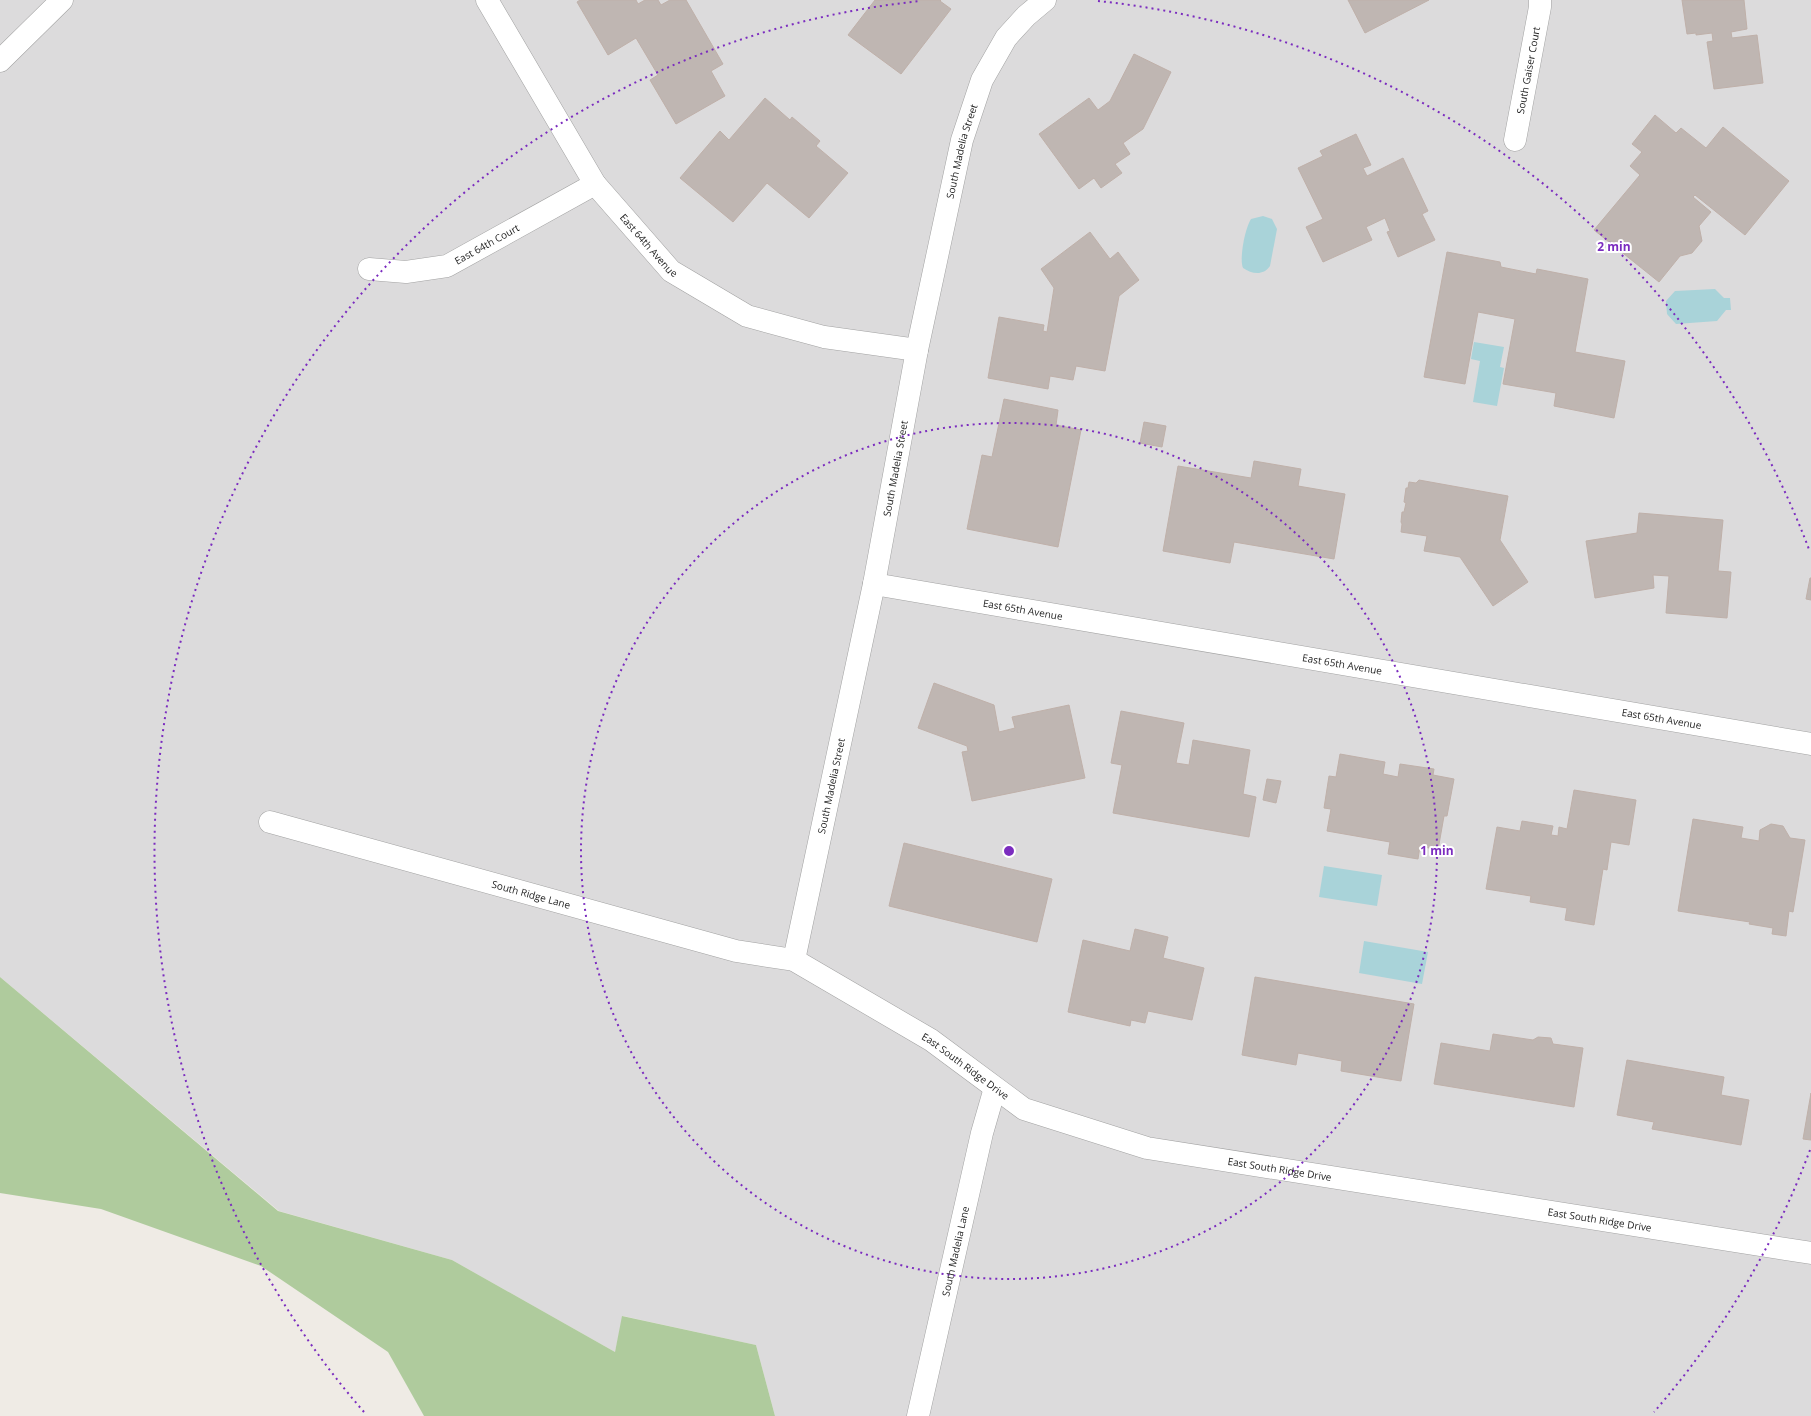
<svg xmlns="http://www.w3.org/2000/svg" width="1811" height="1416" font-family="'Open Sans',sans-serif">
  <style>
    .residential { fill: #dcdbdc }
    .forest { fill: #afcb9d }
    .water { fill: #a9d3d9 }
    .building { fill: #bfb6b2; stroke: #bfb0a9 }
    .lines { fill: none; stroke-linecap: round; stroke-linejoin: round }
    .minor-casing { stroke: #a2a2a2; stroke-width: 23 }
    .minor { stroke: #fff; stroke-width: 22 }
    .ring { fill: none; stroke: #7b2cbf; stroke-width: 2; stroke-dasharray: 2 4 }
    .labels { text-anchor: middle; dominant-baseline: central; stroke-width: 4; stroke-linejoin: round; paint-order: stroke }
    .street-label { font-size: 10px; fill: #1e1e1e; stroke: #fff }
    .centre { fill: #7b2cbf; stroke: #fff; stroke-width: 2 }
    .ring-label { font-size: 12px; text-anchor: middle; font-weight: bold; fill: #7b2cbf; stroke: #fff; stroke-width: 4; stroke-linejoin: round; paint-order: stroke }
  </style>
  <rect width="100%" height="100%" fill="#efebe5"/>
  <polygon class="residential" points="0,0 1811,0 1811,1416 775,1416 756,1345 623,1316 615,1352 452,1260 279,1211 0,977"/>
  <polygon class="forest" points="0,977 278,1211 452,1260 615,1352 622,1316 756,1345 775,1416 424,1416 388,1352 261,1266 101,1209 0,1193"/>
  <g class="water">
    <path d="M1263,216L1272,219L1277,229L1270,266C1263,276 1252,274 1243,268C1239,259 1245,228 1251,219Z"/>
    <polygon points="1715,289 1724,298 1730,298 1731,310 1726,310 1717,321 1676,324 1667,314 1666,301 1675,291"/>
    <polygon points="1474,342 1504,347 1500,367 1504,368 1497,406 1473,402 1480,361 1471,359"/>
    <polygon points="1324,866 1382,875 1377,906 1319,897"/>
    <polygon points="1364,941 1428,952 1422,984 1359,973"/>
  </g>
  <g class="building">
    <polygon points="580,0 636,0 638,4 645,0 658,0 661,5 670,0 686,0 723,64 711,71 725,96 676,124 650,80 658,75 636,38 608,55 577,2"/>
    <polygon points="875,0 941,0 940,1 951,9 901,74 848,35"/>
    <polygon points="1348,0 1429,0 1365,33"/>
    <polygon points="1682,0 1744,0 1747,29 1731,32 1732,38 1757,35 1763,83 1714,89 1707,42 1713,41 1712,33 1696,35 1696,33 1687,34"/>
    <polygon points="1134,54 1171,72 1143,129 1123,143 1130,154 1115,164 1122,173 1101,188 1094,178 1079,189 1039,134 1089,98 1098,110 1110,101"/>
    <polygon points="765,98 790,120 792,117 820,141 816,146 848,173 809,218 767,183 733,222 680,178 720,131 729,140"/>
    <polygon points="1655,115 1676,133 1681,128 1706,148 1723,127 1789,181 1745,235 1695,195 1693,197 1711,212 1699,226 1702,241 1692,253 1680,256 1659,282 1594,230 1640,175 1630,166 1642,152 1632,144"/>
    <polygon points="1356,134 1371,165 1363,168 1367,176 1403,158 1428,211 1422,214 1435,240 1398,257 1387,232 1390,231 1385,218 1366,227 1372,240 1323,262 1306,227 1323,219 1298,168 1323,156 1320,151"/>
    <polygon points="1090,232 1110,259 1118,252 1139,280 1119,296 1105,371 1076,366 1073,380 1050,376 1048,389 988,378 999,317 1044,325 1043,331 1047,332 1054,288 1041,269"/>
    <polygon points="1447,252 1500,262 1501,267 1536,274 1537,269 1588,279 1575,352 1625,361 1614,418 1554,406 1556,393 1503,384 1515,319 1478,312 1465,384 1424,377"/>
    <polygon points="1004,399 1058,410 1056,425 1081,430 1058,547 967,529 982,455 992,457"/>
    <polygon points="1144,422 1166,426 1162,447 1140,443"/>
    <polygon points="1254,461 1301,469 1298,486 1345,494 1334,559 1234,542 1230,563 1163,551 1178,466 1251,478"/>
    <polygon points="1419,480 1508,496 1500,540 1528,582 1493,606 1460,557 1424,551 1427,536 1401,532 1402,524 1401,522 1402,512 1404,512 1406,503 1404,502 1406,488 1408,488 1409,482 1416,483"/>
    <polygon points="1639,513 1723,520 1718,571 1731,572 1727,618 1666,613 1669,576 1653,575 1654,588 1595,598 1586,541 1637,533"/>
    <polygon points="1810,578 1811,578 1811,600 1806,599"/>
    <polygon points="934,683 994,705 999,732 1015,728 1012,717 1069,705 1085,778 972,801 962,752 968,751 967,746 918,728"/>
    <polygon points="1121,711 1184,723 1176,763 1189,765 1193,740 1250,750 1243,794 1256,797 1249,837 1113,813 1122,765 1111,763"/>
    <polygon points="1340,754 1385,762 1383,774 1398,777 1400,764 1434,769 1433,775 1454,779 1447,816 1444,816 1438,850 1420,846 1418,859 1388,854 1390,842 1327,831 1331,809 1324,808 1329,776 1336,777"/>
    <polygon points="1267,779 1281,781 1276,803 1263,800"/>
    <polygon points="1574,790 1636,800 1629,845 1611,842 1607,870 1603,869 1594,925 1565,920 1567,908 1530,902 1531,896 1486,889 1497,827 1520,831 1522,821 1553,826 1551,835 1558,836 1559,827 1567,829"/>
    <polygon points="1693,819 1743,827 1741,838 1759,841 1760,830 1771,824 1783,826 1790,838 1805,840 1793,912 1789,911 1786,936 1772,934 1773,928 1749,924 1750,922 1678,911"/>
    <polygon points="904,843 1052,879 1037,942 889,906"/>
    <polygon points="1135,929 1168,937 1163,958 1204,968 1192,1020 1148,1011 1145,1023 1131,1020 1130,1026 1068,1012 1083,940 1130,951"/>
    <polygon points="1255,977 1414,1004 1401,1081 1341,1071 1342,1061 1298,1053 1296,1065 1242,1055"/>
    <polygon points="1493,1034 1533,1040 1538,1037 1551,1038 1553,1044 1583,1048 1574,1107 1434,1084 1441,1043 1490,1051"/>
    <polygon points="1627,1060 1724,1077 1721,1095 1749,1100 1741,1145 1652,1129 1654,1122 1617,1115"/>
    <polygon points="1811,1093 1811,1140 1803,1139"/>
  </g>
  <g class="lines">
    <defs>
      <g id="minor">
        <path id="s1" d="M487,0L595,184L671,271L747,316L824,337L917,350"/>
        <polyline points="0,61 62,0"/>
        <path id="s2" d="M1515,140L1540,7V0"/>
        <path id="s3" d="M369,269L406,272L447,266L595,184"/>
        <path id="s4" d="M874,584L1811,744"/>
        <path id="s5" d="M270,822L736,951L794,960L931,1040L1024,1109L1147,1148L1811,1253"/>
        <path id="s6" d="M794,960L874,584L917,350L962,140L982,80L1006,38L1026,16L1045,0"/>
        <path id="s7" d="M918,1416L982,1133L995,1088"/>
      </g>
    </defs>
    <use href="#minor" class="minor-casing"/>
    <use href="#minor" class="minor"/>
  </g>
  <g class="ring">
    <circle cx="1009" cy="851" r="428"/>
    <path d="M1810 1150A855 855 0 0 1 1654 1412M364 1412A855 855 0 0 1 920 1M1098 1A855 855 0 0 1 1810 552"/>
  </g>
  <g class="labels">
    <g class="street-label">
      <text stroke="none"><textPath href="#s2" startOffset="71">South Gaiser Court</textPath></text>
      <text stroke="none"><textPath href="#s6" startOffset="826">South Madelia Street</textPath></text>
      <text stroke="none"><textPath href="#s3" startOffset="124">East 64th Court</textPath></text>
      <text stroke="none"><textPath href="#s1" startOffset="295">East 64th Avenue</textPath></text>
      <text stroke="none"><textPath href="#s6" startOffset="502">South Madelia Street</textPath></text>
      <text stroke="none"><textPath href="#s4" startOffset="151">East 65th Avenue</textPath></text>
      <text stroke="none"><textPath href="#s4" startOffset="475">East 65th Avenue</textPath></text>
      <text stroke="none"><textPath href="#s4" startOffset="799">East 65th Avenue</textPath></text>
      <text stroke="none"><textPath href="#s6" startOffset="178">South Madelia Street</textPath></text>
      <text stroke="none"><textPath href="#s5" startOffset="271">South Ridge Lane</textPath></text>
      <text stroke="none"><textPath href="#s5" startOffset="744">East South Ridge Drive</textPath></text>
      <text stroke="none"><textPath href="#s5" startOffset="1080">East South Ridge Drive</textPath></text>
      <text stroke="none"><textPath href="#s5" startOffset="1404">East South Ridge Drive</textPath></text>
      <text stroke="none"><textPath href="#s7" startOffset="169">South Madelia Lane</textPath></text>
    </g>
  </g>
  <circle cx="1009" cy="851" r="6" class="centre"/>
  <g class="ring-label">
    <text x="1614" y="251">2 min</text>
    <text x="1437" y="855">1 min</text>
  </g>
</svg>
